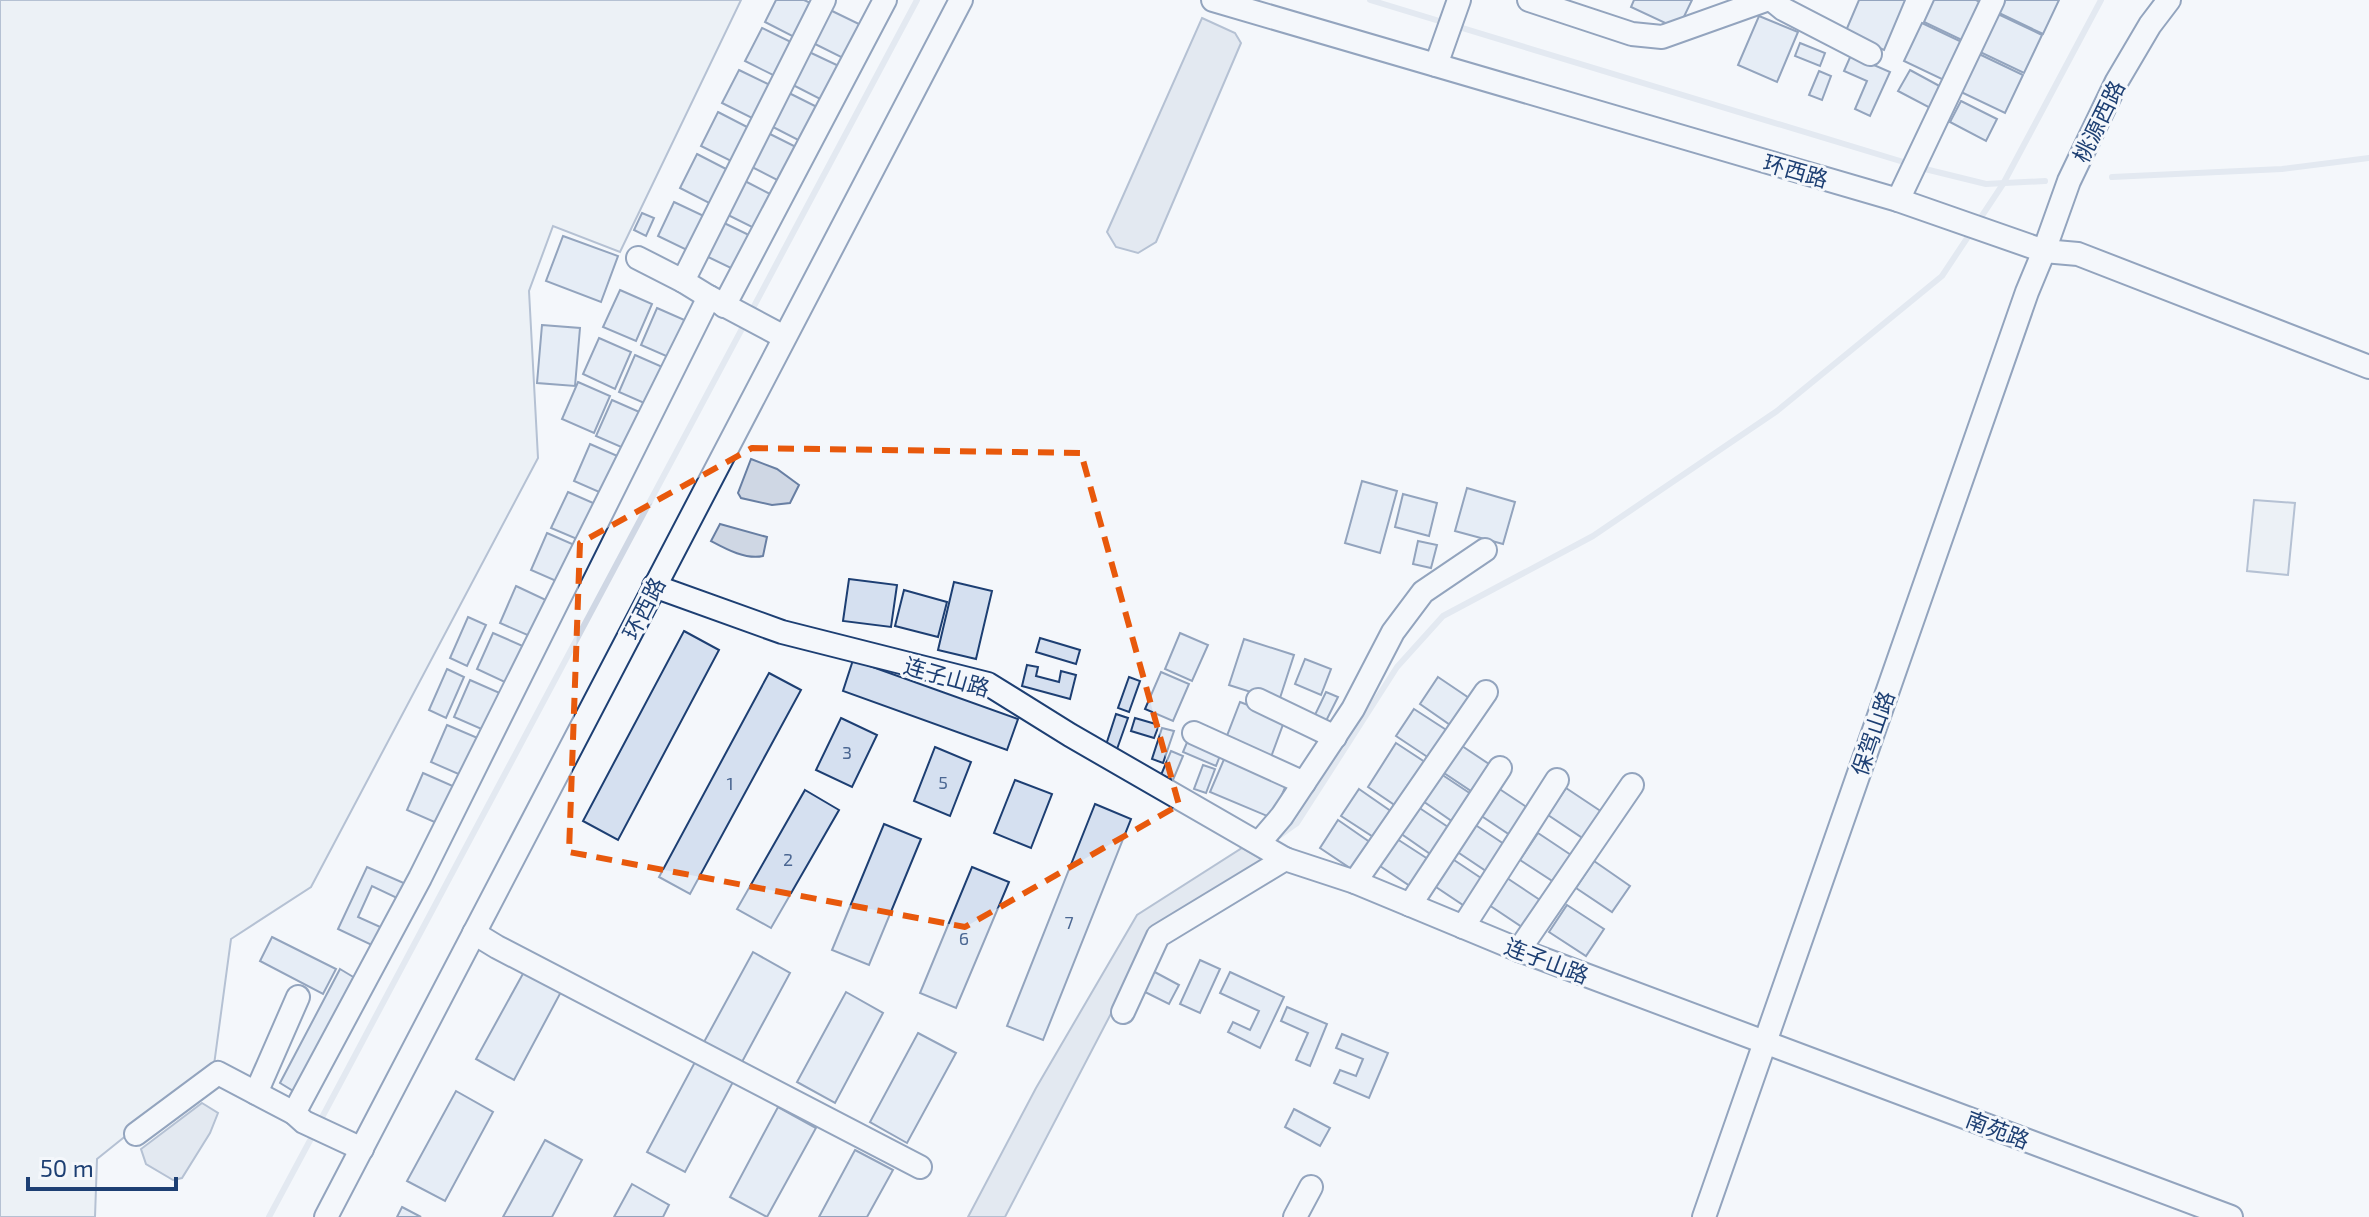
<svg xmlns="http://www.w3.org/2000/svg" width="2369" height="1217" font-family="'Exo 2','Noto Sans SC',sans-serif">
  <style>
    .green { fill: #e3e9f0; stroke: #687fa3; stroke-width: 2 }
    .water { fill: #cfd7e4; stroke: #687fa3; stroke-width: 2 }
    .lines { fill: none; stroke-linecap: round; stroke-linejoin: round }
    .stream { stroke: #cfd7e4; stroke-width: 6 }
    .building { fill: #d5e0f0; stroke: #1d3f73; stroke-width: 2 }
    .minor-casing { stroke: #1d3f73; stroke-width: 26 }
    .minor { stroke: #f4f7fb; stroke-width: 22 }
    .marked { fill: none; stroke: #e8590c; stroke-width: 6; stroke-dasharray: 16 10; stroke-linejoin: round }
    .labels { text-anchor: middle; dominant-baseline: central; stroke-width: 6; stroke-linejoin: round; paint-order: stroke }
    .number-label { font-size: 18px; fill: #4b6792 }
    .street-label { font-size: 22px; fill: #1d3f73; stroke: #f4f7fb }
  </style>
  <rect width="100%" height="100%" fill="#f4f7fb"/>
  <g class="green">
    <polygon points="0,0 741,0 620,252 553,226 529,291 538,458 311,887 231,939 214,1065 97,1159 95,1217 0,1217"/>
    <polygon points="2254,500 2295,503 2288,575 2247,571"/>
  </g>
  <g class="water">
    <polygon points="1202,18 1235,33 1241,43 1156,242 1138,253 1116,247 1107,232"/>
    <polygon points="751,459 777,469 799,485 790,503 772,505 741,498 738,493"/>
    <path d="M720,524L767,537L763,556C746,560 726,549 711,541Z"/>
    <polygon points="1242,848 1275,867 1153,933 1005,1217 968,1217 1036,1088 1137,915"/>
    <polygon points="202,1103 218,1113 210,1133 182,1178 173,1180 146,1164 141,1149"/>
  </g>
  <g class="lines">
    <g class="stream">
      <polyline points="1370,0 1910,164"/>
      <polyline points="1921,168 1986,184 2045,181"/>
      <polyline points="2112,177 2282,169 2369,158"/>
      <polyline points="1276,838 1297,823 1397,667 1443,616 1593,536 1777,411 1942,276 2003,184 2101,0"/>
      <polyline points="319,1123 917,0"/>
      <polyline points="269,1217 314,1133"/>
    </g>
  </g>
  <g class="building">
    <polygon points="776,0 804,0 815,5 798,39 765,22"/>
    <polygon points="1634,0 1692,0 1678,29 1631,7"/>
    <polygon points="1859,0 1905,0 1884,50 1845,33"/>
    <polygon points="1934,0 1976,0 1986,5 1968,43 1924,22"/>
    <polygon points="2005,0 2059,0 2043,34 1999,13"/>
    <polygon points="828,9 861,25 845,59 811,42"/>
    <polygon points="1998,14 2042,35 2024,73 1980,52"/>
    <polygon points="1759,16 1798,32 1777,82 1738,65"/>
    <polygon points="1922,23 1966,44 1948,82 1904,61"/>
    <polygon points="762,28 795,44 779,78 745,61"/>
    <polygon points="1800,43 1825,53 1820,66 1795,56"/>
    <polygon points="807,51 841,67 824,101 791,84"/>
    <polygon points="1979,54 2023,75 2005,113 1961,92"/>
    <polygon points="1851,55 1890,72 1870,116 1855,109 1867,81 1844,71"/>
    <polygon points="739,70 772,86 756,120 722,103"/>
    <polygon points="1910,70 1945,89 1934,110 1898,91"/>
    <polygon points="1819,71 1831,76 1822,100 1809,95"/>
    <polygon points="787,92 821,109 804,143 771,126"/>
    <polygon points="1961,101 1997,119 1986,141 1950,122"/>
    <polygon points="718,112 751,129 735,163 701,146"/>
    <polygon points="764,131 798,148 781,182 748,165"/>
    <polygon points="697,154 730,171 713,205 680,188"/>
    <polygon points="741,179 774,196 758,230 724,213"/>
    <polygon points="674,202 708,218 691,252 658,236"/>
    <polygon points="642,213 654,218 646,236 634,230"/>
    <polygon points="720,221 753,237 737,271 704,255"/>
    <polygon points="563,236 618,256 601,302 546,281"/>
    <polygon points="620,290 652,304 636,341 603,327"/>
    <polygon points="657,308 689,322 673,359 641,345"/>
    <polygon points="542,325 580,328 575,386 537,383"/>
    <polygon points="599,338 631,352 615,389 583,374"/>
    <polygon points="635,355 667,369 651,406 619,392"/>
    <polygon points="578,382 610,396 594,433 562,419"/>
    <polygon points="612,400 644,414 628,450 596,436"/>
    <polygon points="590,444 622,458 606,495 574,481"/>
    <polygon points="1362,481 1397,491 1380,553 1345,543"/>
    <polygon points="1467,488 1515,502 1503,544 1455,531"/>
    <polygon points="568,492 600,506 584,542 551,528"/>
    <polygon points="1403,494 1437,503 1429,536 1395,527"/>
    <polygon points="547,533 579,547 563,584 531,570"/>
    <polygon points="1418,541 1437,545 1431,568 1413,564"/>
    <polygon points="849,579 897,585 891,627 843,621"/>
    <polygon points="954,582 992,591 976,659 938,650"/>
    <polygon points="516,586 548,601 532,637 500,623"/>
    <polygon points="904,590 947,602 938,637 895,626"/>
    <polygon points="468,617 486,625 467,666 450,658"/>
    <polygon points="684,631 719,650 618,840 583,821"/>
    <polygon points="493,633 525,647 509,684 477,669"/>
    <polygon points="1180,633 1208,645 1192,681 1165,669"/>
    <polygon points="1040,638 1080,650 1076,664 1036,652"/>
    <polygon points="1244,639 1294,655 1279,701 1229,685"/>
    <polygon points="1305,659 1331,669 1321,695 1295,684"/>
    <polygon points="853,660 1018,719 1007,750 843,691"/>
    <polygon points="1027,665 1038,667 1036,676 1059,682 1061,671 1076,675 1070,699 1022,686"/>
    <polygon points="447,669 464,677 446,718 429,710"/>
    <polygon points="1161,672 1189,684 1173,721 1145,709"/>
    <polygon points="769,673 801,690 690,894 659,877"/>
    <polygon points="1129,677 1140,681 1129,712 1118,708"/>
    <polygon points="1438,677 1475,702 1456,729 1420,704"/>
    <polygon points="470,680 502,694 486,731 454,717"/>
    <polygon points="1326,692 1338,697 1323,727 1312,721"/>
    <polygon points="1240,702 1285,719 1271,757 1225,741"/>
    <polygon points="1414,709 1451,733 1432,760 1396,736"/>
    <polygon points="1116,714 1128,718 1117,749 1106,745"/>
    <polygon points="841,718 877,735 852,787 816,770"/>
    <polygon points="1135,718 1159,725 1154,738 1131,731"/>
    <polygon points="447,725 480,739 463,776 431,762"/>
    <polygon points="1162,728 1174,731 1163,763 1152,759"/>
    <polygon points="1188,740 1221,753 1216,766 1183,752"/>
    <polygon points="1396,743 1428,764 1399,808 1368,787"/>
    <polygon points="1459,744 1495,768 1477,795 1441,771"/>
    <polygon points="935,747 971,762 950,816 914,801"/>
    <polygon points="1171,751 1183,756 1173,780 1161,775"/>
    <polygon points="1225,757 1287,783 1272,818 1210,792"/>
    <polygon points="1203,765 1215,769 1206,793 1194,789"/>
    <polygon points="1438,772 1474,796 1456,824 1420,799"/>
    <polygon points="423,773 455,787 439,824 407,810"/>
    <polygon points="1015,780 1052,794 1031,848 994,833"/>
    <polygon points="1498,788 1534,812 1516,839 1480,815"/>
    <polygon points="1566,788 1602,812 1584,839 1548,815"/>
    <polygon points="1359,789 1395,814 1378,840 1341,816"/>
    <polygon points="805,790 839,810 771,928 737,909"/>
    <polygon points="1095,804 1131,819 1043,1040 1007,1026"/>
    <polygon points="1418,807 1454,831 1436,858 1400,833"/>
    <polygon points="1338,820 1374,845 1356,872 1320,848"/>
    <polygon points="884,824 921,839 869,965 832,950"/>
    <polygon points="1474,824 1510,848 1492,875 1456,851"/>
    <polygon points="1538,833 1574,857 1557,884 1520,860"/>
    <polygon points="1394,837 1431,861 1413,888 1377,864"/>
    <polygon points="1451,858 1487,882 1469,909 1433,885"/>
    <polygon points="1594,861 1630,886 1612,912 1576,888"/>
    <polygon points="367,867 406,884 399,899 372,886 358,917 387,930 378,948 338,929"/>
    <polygon points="972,867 1009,882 956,1008 920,993"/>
    <polygon points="1507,878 1543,902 1525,929 1489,905"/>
    <polygon points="1567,905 1604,929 1586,956 1549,932"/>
    <polygon points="272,937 336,969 323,994 260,961"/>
    <polygon points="753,952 790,973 742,1062 704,1042"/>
    <polygon points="1200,960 1220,969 1200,1013 1180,1004"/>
    <polygon points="340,969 355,978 295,1092 280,1083"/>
    <polygon points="525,970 562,990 514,1080 476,1059"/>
    <polygon points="1151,970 1179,985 1169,1004 1141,990"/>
    <polygon points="1230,972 1284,997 1260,1048 1228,1032 1233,1022 1250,1030 1259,1011 1220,993"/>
    <polygon points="846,992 883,1013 835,1103 797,1082"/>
    <polygon points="1287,1007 1327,1024 1310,1066 1296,1060 1308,1033 1281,1021"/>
    <polygon points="918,1033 956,1053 907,1143 870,1122"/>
    <polygon points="1342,1034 1388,1053 1369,1098 1334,1083 1340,1070 1356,1076 1363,1059 1336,1048"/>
    <polygon points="695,1062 733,1082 685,1172 647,1152"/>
    <polygon points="456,1091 493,1112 445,1201 407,1181"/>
    <polygon points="778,1107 816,1128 767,1217 730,1197"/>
    <polygon points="1294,1109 1330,1128 1320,1146 1285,1127"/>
    <polygon points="545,1140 582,1160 552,1217 503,1217"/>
    <polygon points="855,1150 893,1170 867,1217 819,1217"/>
    <polygon points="632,1184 669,1205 663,1217 614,1217"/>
    <polygon points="402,1207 421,1217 397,1217"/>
  </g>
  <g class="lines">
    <defs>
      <g id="minor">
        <polyline points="1213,0 1898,200 2044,251 2078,254 2369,367"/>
        <polyline points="1529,0 1632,34 1662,37 1766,0"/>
        <polyline points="1772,0 1783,9 1870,54"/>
        <polyline points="1436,65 1459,0"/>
        <polyline points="1898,200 1993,0"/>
        <polyline points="638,258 683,281"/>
        <polyline points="724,306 885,0"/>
        <polyline points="784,337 709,297 683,281 824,0"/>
        <polyline points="654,586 782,632 988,684 1070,735 1285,859 1355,882 1519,950 2231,1217"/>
        <polyline points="1258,700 1335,737"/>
        <polyline points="1194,733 1304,783"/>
        <polyline points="1259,843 1282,816 1353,709 1393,632 1423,592 1485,550"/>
        <polyline points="1355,882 1486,692"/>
        <polyline points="1410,905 1500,768"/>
        <polyline points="1463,927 1557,780"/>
        <polyline points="474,933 497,947 920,1167"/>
        <polyline points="1519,950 1632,785"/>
        <polyline points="1123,1012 1158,936 1285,859"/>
        <polyline points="256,1093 298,997"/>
        <polyline points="136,1134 218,1073 294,1113"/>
        <polyline points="362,1149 304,1122 294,1113 420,878 709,297"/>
        <polyline points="326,1217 961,0"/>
        <polyline points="1295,1217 1311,1187"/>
        <polyline points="1704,1217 2027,292 2044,251 2069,181 2117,81 2150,25 2169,0"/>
      </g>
    </defs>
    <use href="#minor" class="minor-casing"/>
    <use href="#minor" class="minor"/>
  </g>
  <path d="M0 0H2369V1217H0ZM752,448L1081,453L1179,805L965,927L569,852L580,543Z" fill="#f4f7fb" fill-opacity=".55" fill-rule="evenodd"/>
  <path class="marked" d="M752,448L1081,453L1179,805L965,927L569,852L580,543Z"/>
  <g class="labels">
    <g class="number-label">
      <text x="847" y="752">3</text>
      <text x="943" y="782">5</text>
      <text x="730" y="783">1</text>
      <text x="788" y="859">2</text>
      <text x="1069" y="922">7</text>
      <text x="964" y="938">6</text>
    </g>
    <g class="street-label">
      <text transform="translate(2098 121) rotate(-64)">桃源西路</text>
      <text transform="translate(1796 170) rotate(16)">环西路</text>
      <text transform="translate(643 608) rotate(-63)">环西路</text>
      <text transform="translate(947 676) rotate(16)">连子山路</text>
      <text transform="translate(1872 733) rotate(-71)">保驾山路</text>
      <text transform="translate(1547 960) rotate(21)">连子山路</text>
      <text transform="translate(1998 1129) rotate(21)">南苑路</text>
    </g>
  </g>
  <path d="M28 1177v12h148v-12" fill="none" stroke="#1d3f73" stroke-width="4"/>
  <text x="40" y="1177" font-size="24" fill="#1d3f73" stroke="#f4f7fb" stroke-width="6" paint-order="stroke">50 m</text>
</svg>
